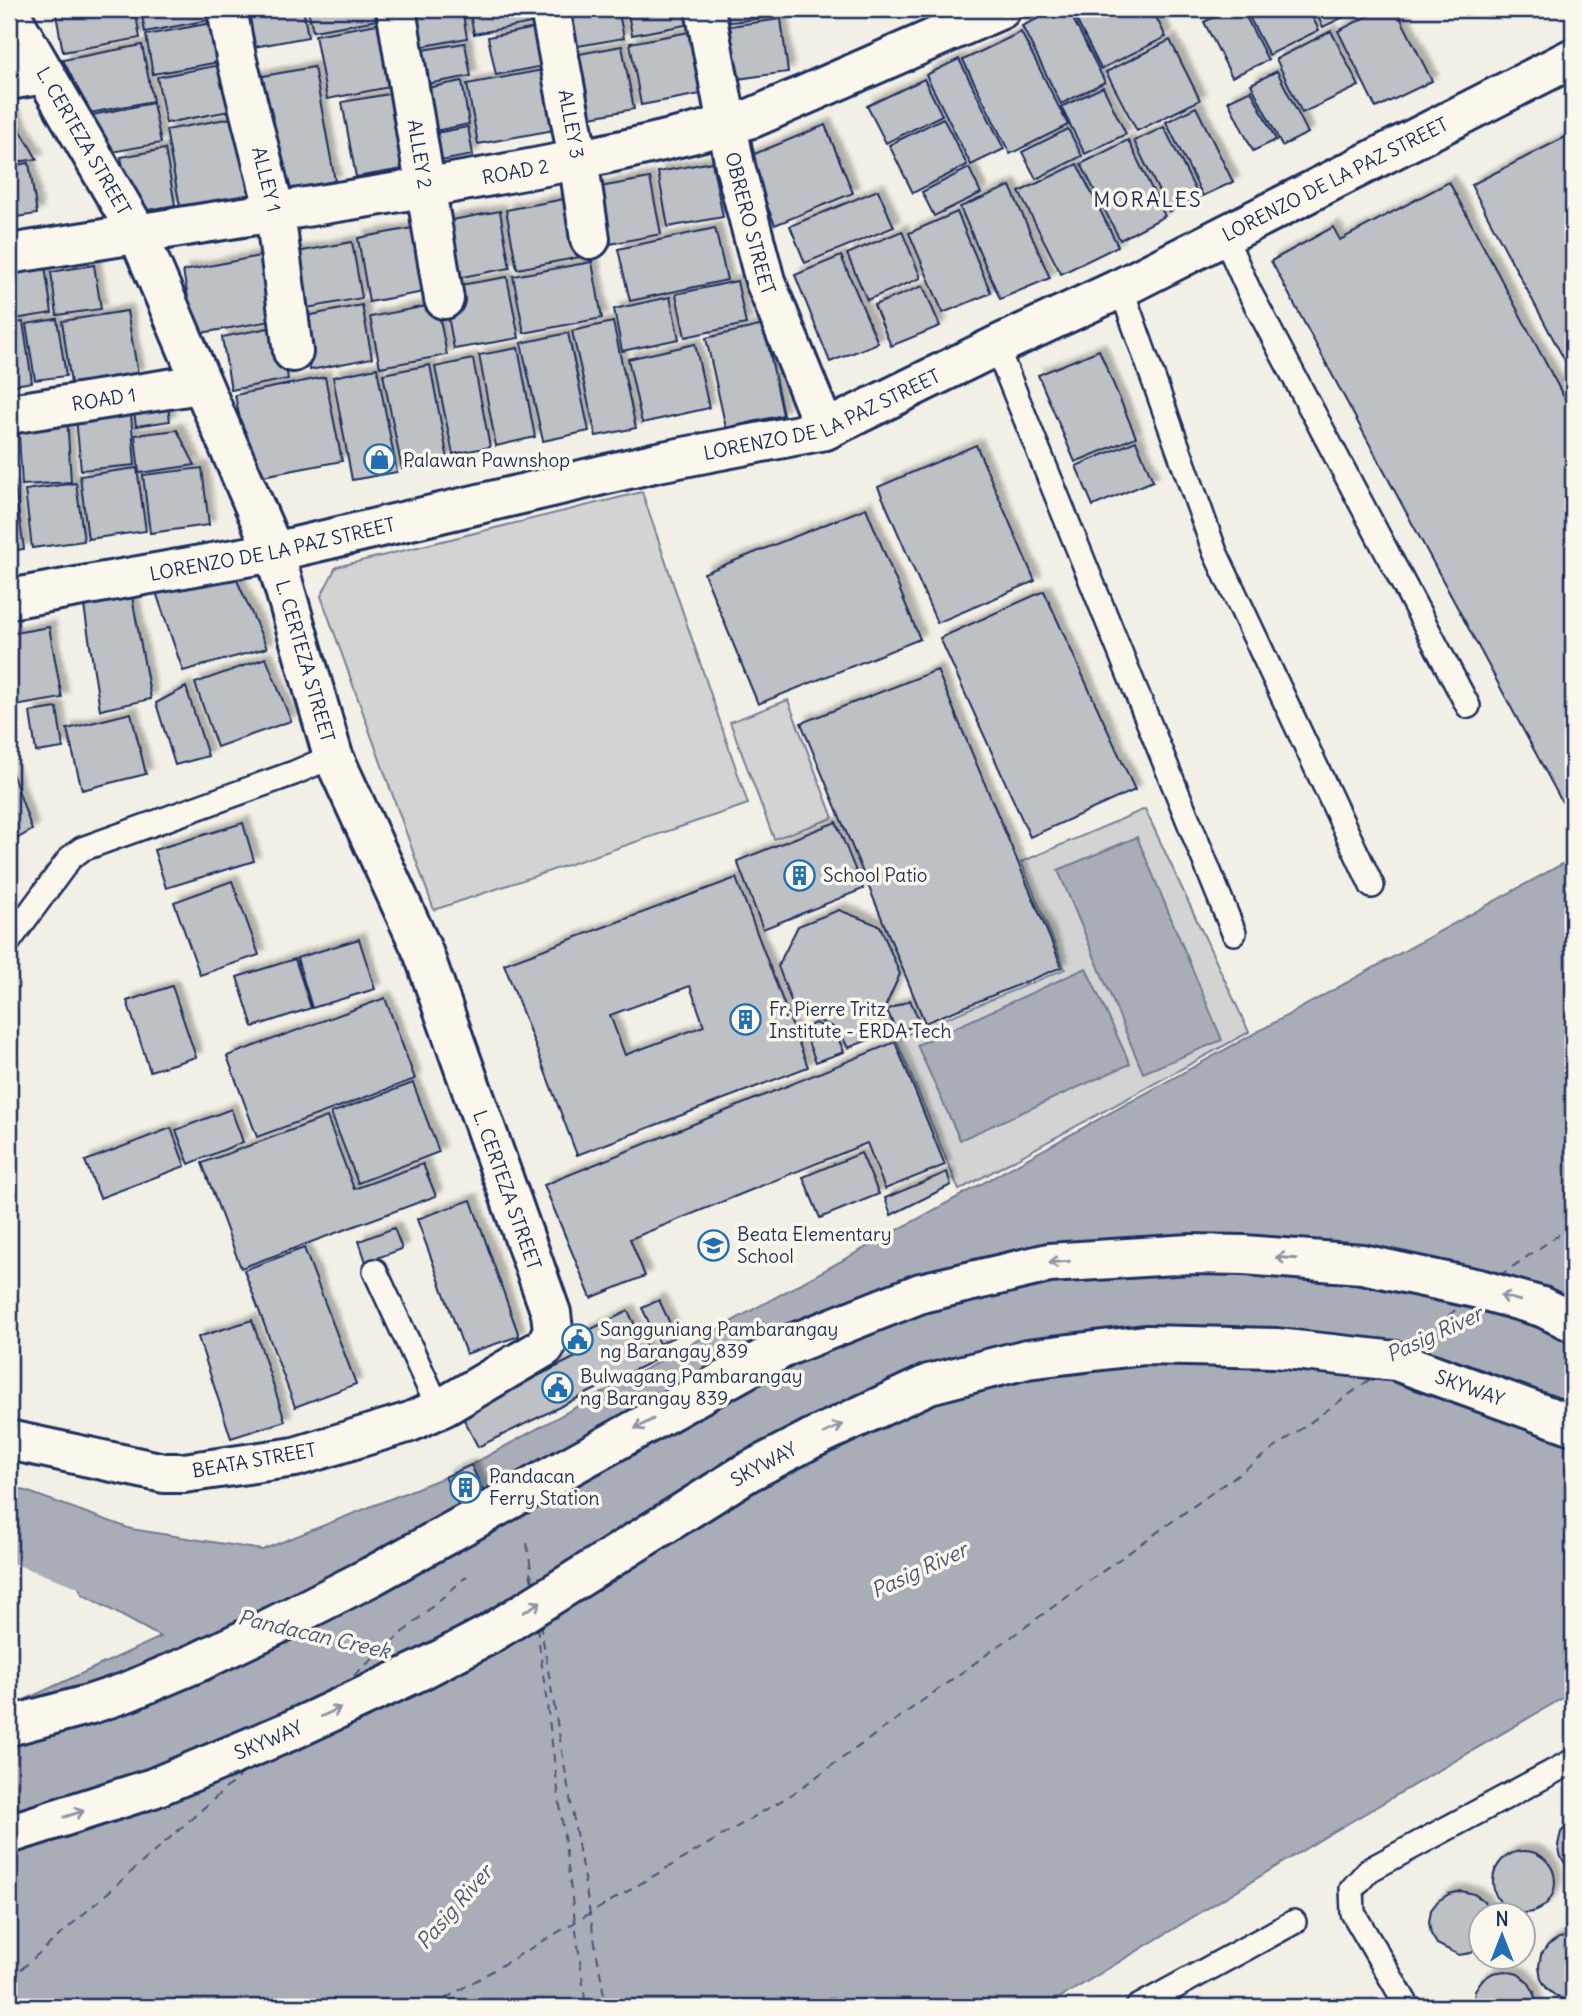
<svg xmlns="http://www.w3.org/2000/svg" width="1582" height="2016" font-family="Delius,sans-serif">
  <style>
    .green { fill: #d2d3d2; stroke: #768198; stroke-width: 2 }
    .water { fill: #a9adb7; stroke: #707b93; stroke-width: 2 }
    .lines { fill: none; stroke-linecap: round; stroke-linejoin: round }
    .canal { stroke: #a9adb7; stroke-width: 47 }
    .ferry { stroke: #465579; stroke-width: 2; stroke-dasharray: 9 7; stroke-linecap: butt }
    .building { fill: #bdc0c4; stroke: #1b2f5e; stroke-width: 2; fill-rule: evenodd; filter: url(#shadow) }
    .service-casing { stroke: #1b2f5e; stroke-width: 28 }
    .minor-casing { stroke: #1b2f5e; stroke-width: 44 }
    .motorway-casing { stroke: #1b2f5e; stroke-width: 44 }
    .service { stroke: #fbf7ec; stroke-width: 23 }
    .minor { stroke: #fbf7ec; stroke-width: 38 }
    .motorway { stroke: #fbf7ec; stroke-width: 38 }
    .oneway { stroke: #8b93a5 }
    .labels { text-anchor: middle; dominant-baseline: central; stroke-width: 7; stroke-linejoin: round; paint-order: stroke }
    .street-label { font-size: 19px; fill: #1b2f5e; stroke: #fbf7ec }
    .poi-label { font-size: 19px; fill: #1b2f5e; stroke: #fbf7ec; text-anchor: start }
    .neighbourhood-label { font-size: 21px; letter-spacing: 2px; fill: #1b2f5e; stroke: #fbf7ec }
    .water-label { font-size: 21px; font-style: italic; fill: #465579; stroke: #fbf7ec }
  </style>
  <defs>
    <filter id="shadow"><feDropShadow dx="6" dy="-6" stdDeviation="2" flood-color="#0004"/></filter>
  </defs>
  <rect width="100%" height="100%" fill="#f2efe6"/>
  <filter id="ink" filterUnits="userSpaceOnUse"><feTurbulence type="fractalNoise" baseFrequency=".0143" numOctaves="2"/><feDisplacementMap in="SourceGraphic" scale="14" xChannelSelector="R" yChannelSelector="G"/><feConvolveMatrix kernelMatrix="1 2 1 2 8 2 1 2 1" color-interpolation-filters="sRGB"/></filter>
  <g filter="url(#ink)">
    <g class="green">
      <polygon points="642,492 748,804 434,910 321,596 336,567"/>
      <polygon points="788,700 833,818 774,839 730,722"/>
      <polygon points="1145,809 1249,1032 959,1190 896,1039 1065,969 1021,862"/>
    </g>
    <g class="water">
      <polygon points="1137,837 1222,1040 1143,1073 1058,870"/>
      <polygon points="1573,858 1573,1692 1328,1835 1045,2007 9,2007 9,1707 161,1637 82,1594 57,1537 35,1534 9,1538 9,1485 131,1529 262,1550 445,1477 471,1465"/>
      <polygon points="1086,968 1130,1064 960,1140 917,1045"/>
    </g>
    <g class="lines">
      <polyline class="canal" points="9,1537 127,1580"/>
      <g class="ferry">
        <polyline points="1499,1276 1573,1225"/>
        <polyline points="1412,1347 1461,1305"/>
        <polyline points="527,1543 533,1583"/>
        <polyline points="530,1572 532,1584"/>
        <polyline points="540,1623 606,2007"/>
        <polyline points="537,1627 586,2007"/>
        <polyline points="342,1686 467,1576"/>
        <polyline points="9,1980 249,1768"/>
        <polyline points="431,2007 791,1795 1372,1378"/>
      </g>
    </g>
    <g class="building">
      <polygon points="55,9 135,9 140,38 63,52"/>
      <polygon points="141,9 218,9 220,18 145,32"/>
      <polygon points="235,9 303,9 308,37 243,49"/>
      <polygon points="308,9 388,9 389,18 313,31"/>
      <polygon points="462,9 467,38 414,48 408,18"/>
      <polygon points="469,9 545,9 547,20 474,34"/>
      <polygon points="554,9 618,9 624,38 561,49"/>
      <polygon points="627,9 688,9 691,24 632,35"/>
      <polygon points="725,9 783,9 784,15 717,24"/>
      <polygon points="1058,9 1068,9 1105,82 1061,104 1022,26"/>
      <polygon points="1071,9 1152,9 1166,37 1101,69"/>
      <polygon points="1230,9 1242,9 1268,60 1232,77 1204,22"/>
      <polygon points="1245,9 1308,9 1319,30 1269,55"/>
      <polygon points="1314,9 1355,9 1356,11 1323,27"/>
      <polygon points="1382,9 1396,9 1432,81 1376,108 1338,31"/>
      <polygon points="781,19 788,72 737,79 730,26"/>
      <polygon points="223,21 230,60 153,74 146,35"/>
      <polygon points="389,22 400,85 327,99 315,35"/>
      <polygon points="541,27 548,65 496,75 488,37"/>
      <polygon points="695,31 706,93 641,105 630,43"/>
      <polygon points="1331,31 1359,86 1302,113 1276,59"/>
      <polygon points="1021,32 1068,125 1010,154 963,60"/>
      <polygon points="1170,40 1200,100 1137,131 1106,72"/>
      <polygon points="465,43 471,76 416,86 410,52"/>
      <polygon points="142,45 153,101 90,113 63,60"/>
      <polygon points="622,46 634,109 580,119 569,56"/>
      <polygon points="959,59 1004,149 971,165 926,75"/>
      <polygon points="231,63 240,109 166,123 157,77"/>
      <polygon points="314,67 335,181 274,193 252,78"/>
      <polygon points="554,68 565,128 478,144 467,84"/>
      <polygon points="1277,71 1308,133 1282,146 1251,84"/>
      <polygon points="924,79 942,115 886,143 867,106"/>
      <polygon points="462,81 469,124 430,132 422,89"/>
      <polygon points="1103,87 1126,134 1085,154 1061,107"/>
      <polygon points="1251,90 1276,140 1253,151 1228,101"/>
      <polygon points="395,93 409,168 356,177 342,102"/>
      <polygon points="153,103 161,143 112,152 92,115"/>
      <polygon points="1196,107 1233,182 1203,196 1166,122"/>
      <polygon points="9,110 37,159 9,163"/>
      <polygon points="248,115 264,196 181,212 166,130"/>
      <polygon points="943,118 967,165 913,193 889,145"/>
      <polygon points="825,125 853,193 775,225 747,157"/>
      <polygon points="468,127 473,155 435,162 430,134"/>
      <polygon points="1164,127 1199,197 1169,212 1134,141"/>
      <polygon points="1068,129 1082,156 1036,179 1022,152"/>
      <polygon points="1573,133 1573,376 1471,185"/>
      <polygon points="1128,140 1165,216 1120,240 1081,164"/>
      <polygon points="165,149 175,205 132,213 121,157"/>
      <polygon points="712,162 723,217 668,227 658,172"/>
      <polygon points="29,163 37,214 9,218 9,166"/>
      <polygon points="1077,164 1118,246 1061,274 1019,192"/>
      <polygon points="969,168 981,193 934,216 922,192"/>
      <polygon points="650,178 661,234 600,246 589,189"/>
      <polygon points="1449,182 1573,414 1573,796 1562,802 1271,261 1333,227 1340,240"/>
      <polygon points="1010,186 1050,278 1000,299 960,207"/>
      <polygon points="878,190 894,227 805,263 790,226"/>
      <polygon points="575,197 586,256 517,269 506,210"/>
      <polygon points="500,211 510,268 446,280 436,223"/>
      <polygon points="957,212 991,293 943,313 909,233"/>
      <polygon points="423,226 435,290 369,302 358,238"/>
      <polygon points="715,228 727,280 630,301 618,249"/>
      <polygon points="902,231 921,278 867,300 847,254"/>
      <polygon points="352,242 362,298 296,310 286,254"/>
      <polygon points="265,255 277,320 195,334 183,271"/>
      <polygon points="841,256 878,343 830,362 795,275"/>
      <polygon points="44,260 52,313 9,320 9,265"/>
      <polygon points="592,262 602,318 524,333 513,276"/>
      <polygon points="94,265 101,309 57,315 51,272"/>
      <polygon points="507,277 519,338 454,349 443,288"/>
      <polygon points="737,281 746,324 685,337 676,294"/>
      <polygon points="923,286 940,326 891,346 874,305"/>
      <polygon points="670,297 679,339 622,351 614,309"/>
      <polygon points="437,304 447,355 380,367 370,317"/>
      <polygon points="362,305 372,358 310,370 301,317"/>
      <polygon points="127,311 138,374 71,384 62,321"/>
      <polygon points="57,319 66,376 35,380 26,324"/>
      <polygon points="23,322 32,382 9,386 9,324"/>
      <polygon points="613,322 636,428 596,436 572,331"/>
      <polygon points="764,325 783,415 726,428 706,338"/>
      <polygon points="279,326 288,379 231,390 222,337"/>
      <polygon points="568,333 589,431 543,441 521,343"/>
      <polygon points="695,344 709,408 642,423 628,359"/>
      <polygon points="518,348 535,437 496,446 479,355"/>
      <polygon points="1099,350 1136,437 1075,462 1038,375"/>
      <polygon points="473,359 490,447 453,454 435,367"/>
      <polygon points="430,365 448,460 402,469 383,374"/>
      <polygon points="377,368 397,472 352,480 333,377"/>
      <polygon points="325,377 342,461 252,478 235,395"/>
      <polygon points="167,399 170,421 136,426 133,404"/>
      <polygon points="130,402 135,465 81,470 75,407"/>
      <polygon points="67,415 71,482 22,485 18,419"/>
      <polygon points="177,430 195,465 139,473 135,435"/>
      <polygon points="1136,441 1153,481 1093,506 1076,466"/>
      <polygon points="976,445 1035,581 937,623 878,487"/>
      <polygon points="137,468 146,531 88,539 80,476"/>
      <polygon points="202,468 209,525 150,533 143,475"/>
      <polygon points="76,483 84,541 32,548 25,490"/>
      <polygon points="15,488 24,549 9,551 9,489"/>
      <polygon points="866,508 920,639 758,704 704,573"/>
      <polygon points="236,578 267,648 183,671 156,592"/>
      <polygon points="1044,591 1135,790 1030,837 940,638"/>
      <polygon points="132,597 151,699 100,710 84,606"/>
      <polygon points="49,627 62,698 9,707 9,634"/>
      <polygon points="266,658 291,721 217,747 195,683"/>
      <polygon points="937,670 1062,967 925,1023 801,723"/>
      <polygon points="186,687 208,756 175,765 156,703"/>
      <polygon points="57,708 63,748 36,752 30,712"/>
      <polygon points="131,713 146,774 82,790 67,729"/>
      <polygon points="9,764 32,830 9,843"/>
      <polygon points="836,822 863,889 763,929 737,861"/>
      <polygon points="243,823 254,861 166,888 154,850"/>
      <path d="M736,878L808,1067L577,1155L504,964ZM690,986L704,1026L625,1055L610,1015Z"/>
      <polygon points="232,881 259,955 200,975 174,902"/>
      <polygon points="839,910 880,926 900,974 882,1014 889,1032 848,1048 839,1030 794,1009 778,966 798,926"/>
      <polygon points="359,939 375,989 312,1008 297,958"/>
      <polygon points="295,959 311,1008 253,1027 237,977"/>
      <polygon points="172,986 196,1057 150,1071 127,1001"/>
      <polygon points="385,998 415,1079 257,1137 227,1056"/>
      <polygon points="910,1000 920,1023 897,1033 887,1010"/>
      <polygon points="815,1023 836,1033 844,1052 816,1062 803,1029"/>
      <polygon points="895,1042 945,1165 885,1189 867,1143 630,1239 645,1276 591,1298 544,1185"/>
      <polygon points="413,1083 439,1152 358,1183 331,1113"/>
      <polygon points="231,1109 243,1142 189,1164 176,1130"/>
      <polygon points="327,1117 354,1189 423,1164 436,1196 241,1268 202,1163"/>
      <polygon points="171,1128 185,1166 100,1198 85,1161"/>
      <polygon points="861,1153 879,1194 820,1218 803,1177"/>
      <polygon points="947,1172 951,1185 891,1215 885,1198"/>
      <polygon points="471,1200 519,1336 466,1354 417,1219"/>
      <polygon points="394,1228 402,1249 366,1262 359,1241"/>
      <polygon points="304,1248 356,1384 295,1407 244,1270"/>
      <polygon points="659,1300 676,1336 659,1344 642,1308"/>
      <polygon points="628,1311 653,1361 478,1447 461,1414 580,1355 571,1339"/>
      <polygon points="252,1320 285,1421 231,1438 198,1337"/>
      <polygon points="471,1465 486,1497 462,1510 445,1477"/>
      <polygon points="1573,1819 1573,1871 1567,1866 1561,1857 1558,1845 1561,1832"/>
      <circle cx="1524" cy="1882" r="31"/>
      <polygon points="1461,1891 1474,1894 1484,1901 1491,1914 1480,1914 1480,1947 1471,1953 1459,1955 1437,1944 1431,1934 1429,1922 1431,1910 1438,1901 1449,1894"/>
      <polygon points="1572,1936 1573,1999 1569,2000 1557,1997 1547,1989 1541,1979 1539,1966 1541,1955 1548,1945 1559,1938"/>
      <polygon points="1505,1971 1518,1974 1528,1982 1534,1992 1536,2007 1473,2007 1475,1990 1482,1980 1493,1973"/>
    </g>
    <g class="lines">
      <defs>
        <g id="service">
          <polyline points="1224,235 1249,291 1468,706"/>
          <polyline points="1121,288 1215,552 1372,886"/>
          <polyline points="996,346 1234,933"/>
          <polyline points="9,941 70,858 82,849 294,773 333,756"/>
          <polyline points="375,1271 439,1409"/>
          <polyline points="1138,2007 1294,1922"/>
          <polyline points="1408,2007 1353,1913 1352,1889 1369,1870 1573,1761"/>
        </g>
        <g id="minor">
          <path id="s1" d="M227,9L236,57L275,212L293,352"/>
          <path id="s2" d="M396,9L444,299"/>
          <path id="s3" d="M550,9L578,159L590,239"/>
          <path id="s4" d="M705,9L735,166L765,281L825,430"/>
          <path id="s5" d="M9,12L138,234L274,552L333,756L423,952L551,1313L553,1330L545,1347L445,1406L410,1422L295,1457L184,1473H164L9,1440"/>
          <polyline points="9,80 44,74"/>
          <path id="s6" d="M9,254C129,236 249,217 369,197C497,176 627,153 752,118L1001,9"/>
          <path id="s7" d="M9,414L200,384"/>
          <path id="s8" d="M9,599L274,552L658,462L825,430L996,346L1121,288L1573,58"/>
        </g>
        <g id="motorway">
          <polyline points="9,1726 91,1704 127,1692 198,1662 274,1626 372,1576 787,1346 921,1293 1049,1263 1190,1254 1244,1255 1362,1264 1479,1289 1542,1307 1573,1322"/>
          <path id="s9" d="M9,1834L153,1788L290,1731L421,1670L488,1635L746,1473L811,1439L929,1384L1027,1359L1145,1345L1276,1348L1396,1361L1573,1425"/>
        </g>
      </defs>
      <use href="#service" class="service-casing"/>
      <use href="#minor" class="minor-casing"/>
      <use href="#motorway" class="motorway-casing"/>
      <use href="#service" class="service"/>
      <use href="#minor" class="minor"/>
      <use href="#motorway" class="motorway"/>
    </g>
    <defs><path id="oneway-shaft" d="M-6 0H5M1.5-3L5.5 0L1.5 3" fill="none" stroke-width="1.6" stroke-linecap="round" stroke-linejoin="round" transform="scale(1.75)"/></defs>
    <g class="oneway">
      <use href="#oneway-shaft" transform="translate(1286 1258) rotate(-176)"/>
      <use href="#oneway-shaft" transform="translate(1059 1262) rotate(176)"/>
      <use href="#oneway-shaft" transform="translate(1510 1298) rotate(-164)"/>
      <use href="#oneway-shaft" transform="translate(644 1424) rotate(151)"/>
      <use href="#oneway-shaft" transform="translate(833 1429) rotate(-25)"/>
      <use href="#oneway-shaft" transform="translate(532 1607) rotate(-32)"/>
      <use href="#oneway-shaft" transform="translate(331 1712) rotate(-25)"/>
      <use href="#oneway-shaft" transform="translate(74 1814) rotate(-17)"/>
    </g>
  </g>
  <defs>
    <symbol id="shop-ring" viewBox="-11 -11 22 22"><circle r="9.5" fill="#fbf7ec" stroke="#1f6fb2" stroke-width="1.5"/><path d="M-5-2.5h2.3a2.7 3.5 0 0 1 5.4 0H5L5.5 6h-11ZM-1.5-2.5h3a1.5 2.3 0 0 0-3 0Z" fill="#1f6fb2"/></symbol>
    <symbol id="building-ring" viewBox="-11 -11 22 22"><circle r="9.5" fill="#fbf7ec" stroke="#1f6fb2" stroke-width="1.5"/><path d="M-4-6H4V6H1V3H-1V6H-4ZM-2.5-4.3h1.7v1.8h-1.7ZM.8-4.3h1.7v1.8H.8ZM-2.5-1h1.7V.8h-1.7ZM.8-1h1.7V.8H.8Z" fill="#1f6fb2"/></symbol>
    <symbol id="school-ring" viewBox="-11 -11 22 22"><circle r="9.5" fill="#fbf7ec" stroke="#1f6fb2" stroke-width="1.5"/><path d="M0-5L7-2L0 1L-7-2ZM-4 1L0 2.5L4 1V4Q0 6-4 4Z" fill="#1f6fb2"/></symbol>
    <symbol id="civic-ring" viewBox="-11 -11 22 22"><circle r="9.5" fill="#fbf7ec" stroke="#1f6fb2" stroke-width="1.5"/><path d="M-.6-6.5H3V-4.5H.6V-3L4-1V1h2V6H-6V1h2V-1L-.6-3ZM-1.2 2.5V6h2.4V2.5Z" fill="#1f6fb2"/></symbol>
  </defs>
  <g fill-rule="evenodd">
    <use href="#shop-ring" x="362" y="442" width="35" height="35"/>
    <use href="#building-ring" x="782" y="858" width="35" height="35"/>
    <use href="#building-ring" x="728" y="1002" width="35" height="35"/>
    <use href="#school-ring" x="696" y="1228" width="35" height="35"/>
    <use href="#civic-ring" x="560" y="1322" width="35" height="35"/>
    <use href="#civic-ring" x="540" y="1370" width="35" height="35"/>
    <use href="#building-ring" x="448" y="1470" width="35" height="35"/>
  </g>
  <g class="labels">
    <g class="street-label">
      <text stroke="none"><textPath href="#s3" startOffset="117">ALLEY 3</textPath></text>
      <text stroke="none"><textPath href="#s5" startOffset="149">L. CERTEZA STREET</textPath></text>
      <text stroke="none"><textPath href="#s2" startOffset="147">ALLEY 2</textPath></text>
      <text stroke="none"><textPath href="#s6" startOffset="513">ROAD 2</textPath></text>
      <text stroke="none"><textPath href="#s1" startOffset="175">ALLEY 1</textPath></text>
      <text stroke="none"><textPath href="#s8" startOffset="1402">LORENZO DE LA PAZ STREET</textPath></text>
      <text stroke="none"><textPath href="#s4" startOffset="219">OBRERO STREET</textPath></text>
      <text stroke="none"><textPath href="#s7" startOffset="96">ROAD 1</textPath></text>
      <text stroke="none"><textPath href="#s8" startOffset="835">LORENZO DE LA PAZ STREET</textPath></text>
      <text stroke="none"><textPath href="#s8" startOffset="268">LORENZO DE LA PAZ STREET</textPath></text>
      <text stroke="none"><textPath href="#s5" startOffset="716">L. CERTEZA STREET</textPath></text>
      <text stroke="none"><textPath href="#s5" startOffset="1283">L. CERTEZA STREET</textPath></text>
      <text stroke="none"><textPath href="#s9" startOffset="1578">SKYWAY</textPath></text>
      <text transform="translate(254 1460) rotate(-10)">BEATA STREET</text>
      <text stroke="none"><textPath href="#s9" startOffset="844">SKYWAY</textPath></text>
      <text stroke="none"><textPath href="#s9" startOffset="276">SKYWAY</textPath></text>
    </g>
    <g class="poi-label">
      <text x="403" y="460">Palawan Pawnshop</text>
      <text x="823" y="875">School Patio</text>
      <text x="769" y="1009">Fr. Pierre Tritz<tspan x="769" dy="22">Institute - ERDA Tech</tspan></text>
      <text x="737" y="1234">Beata Elementary<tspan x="737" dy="22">School</tspan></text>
      <text x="600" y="1329">Sangguniang Pambarangay<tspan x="600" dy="22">ng Barangay 839</tspan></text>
      <text x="580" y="1376">Bulwagang Pambarangay<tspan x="580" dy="22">ng Barangay 839</tspan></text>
      <text x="489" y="1476">Pandacan<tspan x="489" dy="22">Ferry Station</tspan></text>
    </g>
    <g class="neighbourhood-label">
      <text x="1148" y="199">MORALES</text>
    </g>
    <g class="water-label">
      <text transform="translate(1434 1334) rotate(-25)">Pasig River</text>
      <text transform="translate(919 1570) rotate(-25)">Pasig River</text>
      <text transform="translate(314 1634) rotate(13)">Pandacan Creek</text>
      <text transform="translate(454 1907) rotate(-49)">Pasig River</text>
    </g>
  </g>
  <rect width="1582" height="2016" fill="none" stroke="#fbf7ec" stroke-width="35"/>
  <rect x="18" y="18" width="1547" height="1981" fill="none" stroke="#1b2f5e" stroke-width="2.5" filter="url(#ink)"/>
  <g transform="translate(1502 1936)"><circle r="33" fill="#fbf7ec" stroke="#a1a7b3" stroke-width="2"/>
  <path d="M0-5L12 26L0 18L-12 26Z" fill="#1f6fb2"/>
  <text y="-10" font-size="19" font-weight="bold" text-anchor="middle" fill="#1b2f5e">N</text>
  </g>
</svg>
